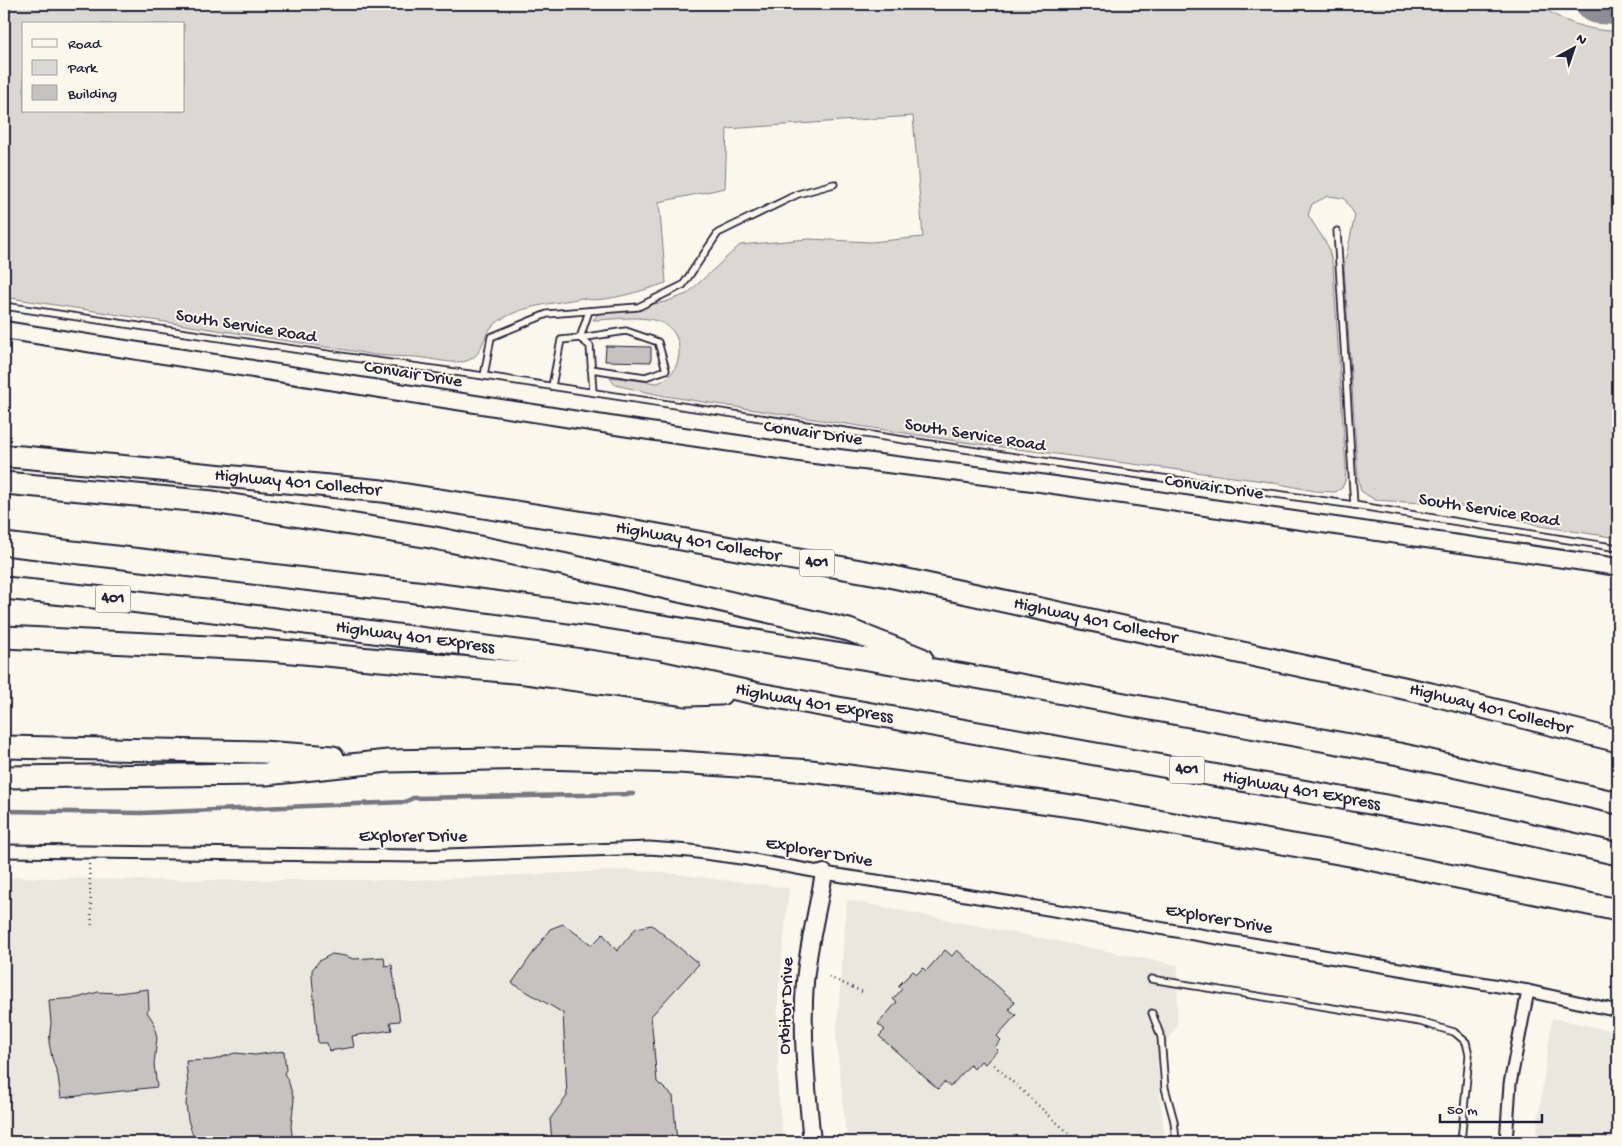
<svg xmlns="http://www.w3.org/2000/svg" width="1622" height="1146" font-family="'Gochi Hand',sans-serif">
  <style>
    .built { fill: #ebe7df }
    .green { fill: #dbd8d3; stroke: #7e7d87; fill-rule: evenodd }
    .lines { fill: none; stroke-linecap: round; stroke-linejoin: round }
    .stream { stroke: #787681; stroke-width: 4.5 }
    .taxiway { stroke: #8e8c94; stroke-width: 38 }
    .building { fill: #c6c2c0; stroke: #22223b }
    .lane-casing { stroke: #22223b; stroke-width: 9 }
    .street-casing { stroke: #22223b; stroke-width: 15 }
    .secondary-casing { stroke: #22223b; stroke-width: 20 }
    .highway-casing { stroke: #22223b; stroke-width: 25 }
    .path { stroke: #22223b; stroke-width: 2.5; stroke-dasharray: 1 4; stroke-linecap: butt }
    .lane { stroke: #fbf7ec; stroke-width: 5.5 }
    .street { stroke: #fbf7ec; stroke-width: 11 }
    .secondary { stroke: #fbf7ec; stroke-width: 16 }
    .highway { stroke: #fbf7ec; stroke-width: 21 }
    .labels { text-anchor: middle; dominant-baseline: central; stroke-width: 4; stroke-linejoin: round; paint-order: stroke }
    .shield { fill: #fbf7ec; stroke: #636270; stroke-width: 1 }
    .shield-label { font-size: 16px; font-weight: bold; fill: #22223b }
    .street-label { font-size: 18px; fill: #22223b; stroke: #fbf7ec }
  </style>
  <rect width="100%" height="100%" fill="#fbf7ec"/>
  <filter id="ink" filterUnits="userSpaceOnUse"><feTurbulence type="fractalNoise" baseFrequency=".02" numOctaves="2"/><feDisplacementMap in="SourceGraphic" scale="10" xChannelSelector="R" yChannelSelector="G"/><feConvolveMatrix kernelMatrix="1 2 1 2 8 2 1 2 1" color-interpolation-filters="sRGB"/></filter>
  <g filter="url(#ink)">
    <g class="built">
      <polygon points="630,870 669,873 789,888 778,996 778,1091 783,1142 4,1142 4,877 141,880 415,880"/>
      <polygon points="847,900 1178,965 1177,1025 1157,1061 1165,1142 847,1142 836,1039"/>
      <polygon points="1552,1018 1618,1032 1618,1142 1535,1142"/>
    </g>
    <path class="green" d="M4,4H1540C1558,22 1594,32 1618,31V538L1540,526L1494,511L1455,505L1375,500L1361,491L1358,478L1344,267L1355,215L1344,198L1328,196L1312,204L1308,215L1328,246L1333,266L1346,470L1345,481L1342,488L1335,492L1315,491L1264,481L963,442L665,396L615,385L609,377L657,383C683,376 688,334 662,323C643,314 613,320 593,320L598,314L665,302L687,294L740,245L809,239L871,242L923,237L913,116L727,129L725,188L659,202L666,283C647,289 600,305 582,298C554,304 518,305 495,324C482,333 484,354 469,360C456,366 431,358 416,357C394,356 380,357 359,352L4,297ZM24,24H184V111H24Z"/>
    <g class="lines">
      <polyline class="stream" points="4,811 141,813 405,802 413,798 633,794"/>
      <polyline class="taxiway" points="1595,4 1599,5 1618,6"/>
    </g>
    <g class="building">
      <polygon points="606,346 651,347 651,362 605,361"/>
      <polygon points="563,924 592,945 603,934 617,951 636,928 652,925 699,964 651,1016 657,1082 673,1096 677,1142 552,1142 550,1119 567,1096 563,1013 512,983 550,929"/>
      <polygon points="945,950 952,956 957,950 1015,1002 1009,1009 1016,1015 997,1036 1001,1040 995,1047 998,1050 985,1064 981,1061 974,1069 970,1065 950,1087 944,1082 938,1089 879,1036 885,1030 878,1024 897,1002 893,999 902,989 898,986 913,971 917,974 923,968 926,971"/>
      <polygon points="332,954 345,956 354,959 384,957 385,966 392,965 400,1021 390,1022 392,1030 352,1036 354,1047 329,1051 327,1043 318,1043 312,977 312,970 319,961"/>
      <polygon points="148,989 149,1009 147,1012 153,1021 157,1038 154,1064 157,1087 61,1098 58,1076 52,1058 49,1042 51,1023 49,1000 77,998 98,992 118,993"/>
      <polygon points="284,1051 286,1070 284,1073 289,1083 294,1100 291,1126 293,1142 195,1142 188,1120 186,1104 188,1085 186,1061 213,1060 235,1053 255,1055"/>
    </g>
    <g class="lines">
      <defs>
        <g id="lane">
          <polyline points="1337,231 1354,505"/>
          <polyline points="4,306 368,360 484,376 1062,464 1354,505 1618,548"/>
          <polyline points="591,369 645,377 666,370 658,342 626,331 580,338 590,346 593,392"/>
          <polyline points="484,376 491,337 547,314 638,307 683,285 718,233 798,194 834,184"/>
          <polyline points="552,386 561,340 580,338 589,311"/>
          <polyline points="1151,979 1420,1022 1454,1032 1466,1042 1469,1055 1461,1142"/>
          <polyline points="1152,1013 1161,1037 1165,1088 1174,1121 1176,1142"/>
        </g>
        <g id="street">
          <polyline points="4,851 419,856 649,848 690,851 748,859 824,873 948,892 1528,991 1618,1011"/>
          <polyline points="1506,1142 1510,1084 1528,991"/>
        </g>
        <g id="secondary">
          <polyline points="4,330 629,428 807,454 1040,483 1618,567"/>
          <path d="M812,1142C807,1089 801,1035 805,982C808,945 818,909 824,873"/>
        </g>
        <g id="highway">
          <path id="s1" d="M4,456L22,457L382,491L636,531L889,576L1431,694L1618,741"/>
          <polyline points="4,483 213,502 430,537 562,564 849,630 922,659"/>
          <polyline points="4,544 433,594 600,616 843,655 959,674 1399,754 1618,803"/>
          <path id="s2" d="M4,588L114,599L222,612L554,656L655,671L754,693L1470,821L1618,854"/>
          <polyline points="4,637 270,650 526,673 687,695 721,694"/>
          <polyline points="4,747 262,752 333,757"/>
          <polyline points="4,777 266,774 388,761 542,758 679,762 811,771 1079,807 1355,856 1618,910"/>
        </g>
      </defs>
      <use href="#lane" class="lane-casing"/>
      <use href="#street" class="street-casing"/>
      <use href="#secondary" class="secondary-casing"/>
      <use href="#highway" class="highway-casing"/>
      <g class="path">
        <polyline points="89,864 92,928"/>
        <polyline points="829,977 865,993"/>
        <polyline points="994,1065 1076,1140"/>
      </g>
      <use href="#lane" class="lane"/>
      <use href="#street" class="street"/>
      <use href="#secondary" class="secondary"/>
      <use href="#highway" class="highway"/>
    </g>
  </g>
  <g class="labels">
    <g class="shield">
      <rect x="799.5" y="549.5" width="35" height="27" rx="4"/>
      <rect x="95.5" y="585.5" width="35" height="27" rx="4"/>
      <rect x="1169.5" y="756.5" width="35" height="27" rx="4"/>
    </g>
    <g class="shield-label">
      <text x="817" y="563">401</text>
      <text x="113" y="599">401</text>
      <text x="1187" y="770">401</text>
    </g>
    <g class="street-label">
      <text transform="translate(246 327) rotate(9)">South Service Road</text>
      <text transform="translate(413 375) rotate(9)">Convair Drive</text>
      <text transform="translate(813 434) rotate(8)">Convair Drive</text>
      <text transform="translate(975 436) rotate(9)">South Service Road</text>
      <text stroke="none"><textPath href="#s1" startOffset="295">Highway 401 Collector</textPath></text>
      <text transform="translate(1214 488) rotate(8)">Convair Drive</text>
      <text transform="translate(1489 511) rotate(9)">South Service Road</text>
      <text stroke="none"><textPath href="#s1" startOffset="700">Highway 401 Collector</textPath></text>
      <text stroke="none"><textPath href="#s1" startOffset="1105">Highway 401 Collector</textPath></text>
      <text stroke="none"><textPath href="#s2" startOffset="414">Highway 401 Express</textPath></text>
      <text stroke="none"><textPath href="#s2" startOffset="819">Highway 401 Express</textPath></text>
      <text stroke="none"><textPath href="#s1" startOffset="1510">Highway 401 Collector</textPath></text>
      <text stroke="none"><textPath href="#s2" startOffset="1314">Highway 401 Express</textPath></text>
      <text x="413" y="837">Explorer Drive</text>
      <text transform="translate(819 853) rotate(10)">Explorer Drive</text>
      <text transform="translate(1219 920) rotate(10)">Explorer Drive</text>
      <text transform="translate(787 1006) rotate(-88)">Orbitor Drive</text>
    </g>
  </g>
  <rect width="1622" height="1146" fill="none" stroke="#fbf7ec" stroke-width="20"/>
  <rect x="10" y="10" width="1602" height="1126" fill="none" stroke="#22223b" stroke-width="2" filter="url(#ink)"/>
  <rect x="22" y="22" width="162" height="90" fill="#fbf7ec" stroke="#a4a2a5"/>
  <rect x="32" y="39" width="25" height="8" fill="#fbf7ec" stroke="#a4a2a5"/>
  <text x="68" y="48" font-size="15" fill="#22223b">Road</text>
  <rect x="32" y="60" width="25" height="15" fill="#dbd8d3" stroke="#a4a2a5"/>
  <text x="68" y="72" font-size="15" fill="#22223b">Park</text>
  <rect x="32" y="85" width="25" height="15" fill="#c6c2c0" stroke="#a4a2a5"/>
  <text x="68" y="98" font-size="15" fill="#22223b">Building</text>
  <g transform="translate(1574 48) rotate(40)" stroke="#fbf7ec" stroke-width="4" paint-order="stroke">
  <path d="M0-4L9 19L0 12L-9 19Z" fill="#22223b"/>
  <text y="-8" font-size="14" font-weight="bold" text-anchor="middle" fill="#22223b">N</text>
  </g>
  <path d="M1440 1114v8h102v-8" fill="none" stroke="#22223b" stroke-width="2.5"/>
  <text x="1447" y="1114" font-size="15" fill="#22223b" stroke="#fbf7ec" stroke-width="4" paint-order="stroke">50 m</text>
</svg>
